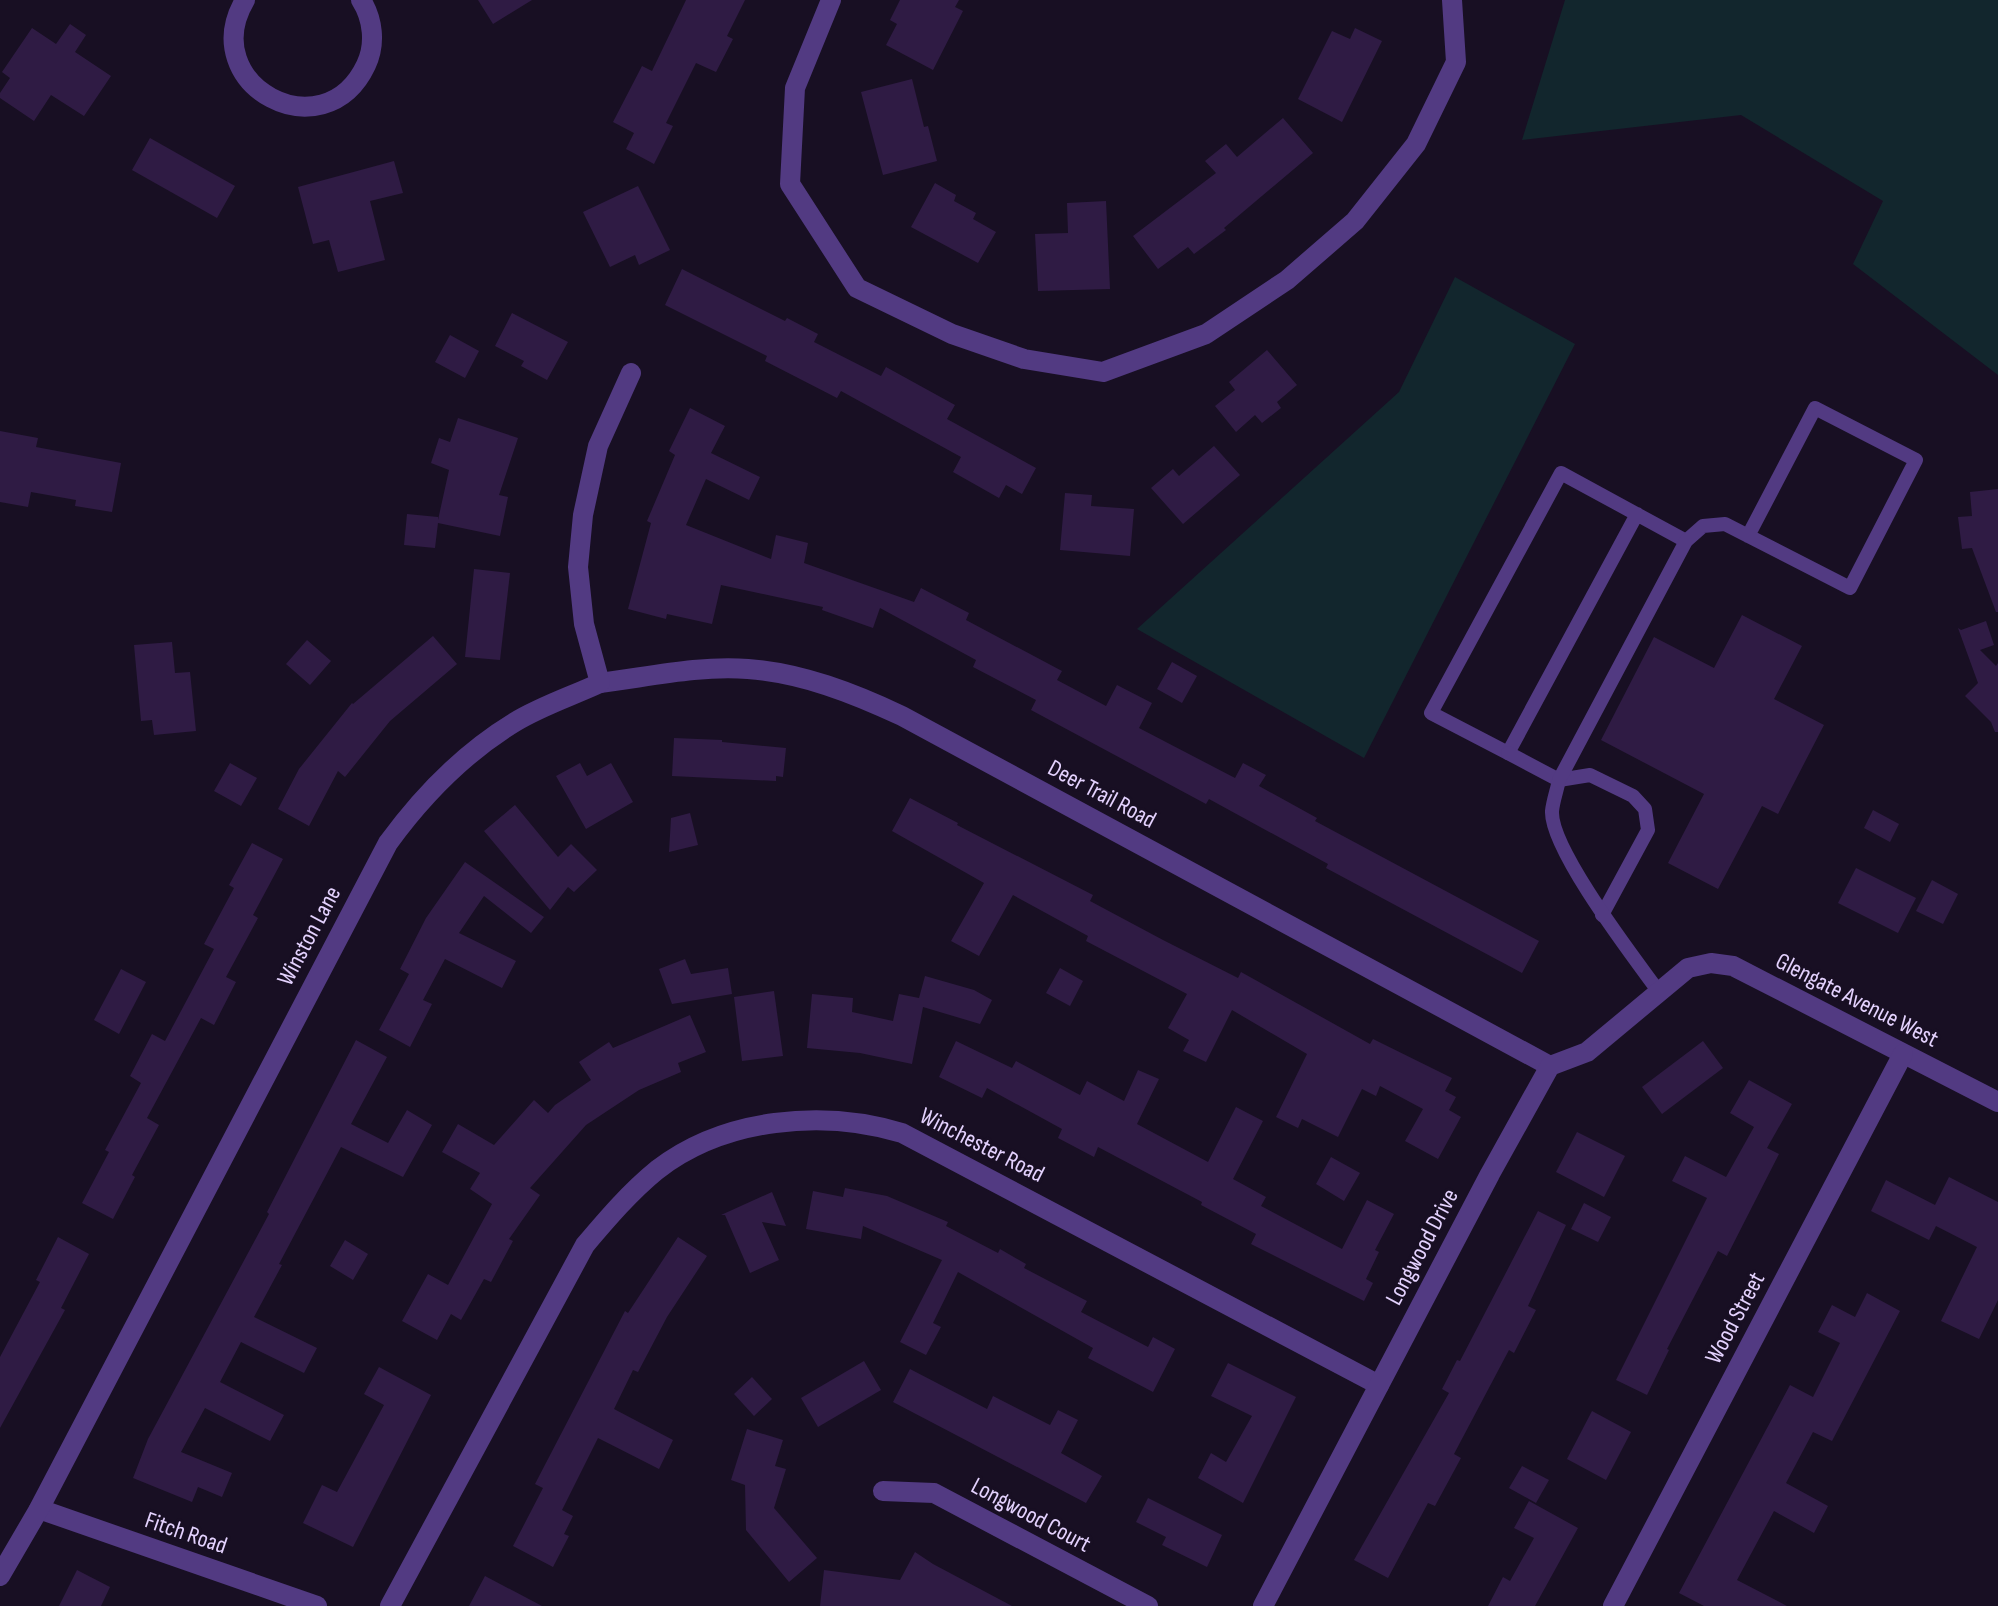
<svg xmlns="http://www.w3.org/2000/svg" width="1998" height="1606" font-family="'Sofia Sans Condensed',sans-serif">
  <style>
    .green { fill: #12262d }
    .building { fill: #2f1b44 }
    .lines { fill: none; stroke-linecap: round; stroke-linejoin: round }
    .lane { stroke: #523a82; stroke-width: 14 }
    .street { stroke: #523a82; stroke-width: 20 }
    .labels { text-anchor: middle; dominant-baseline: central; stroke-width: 6; stroke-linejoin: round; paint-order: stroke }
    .street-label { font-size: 24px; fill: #e4d2fe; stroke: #180f23 }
  </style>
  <rect width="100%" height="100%" fill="#180f23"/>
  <g class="green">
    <polygon points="1565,0 1998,0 1998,375 1853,264 1883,201 1741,115 1522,140"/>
    <polygon points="1455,277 1575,344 1364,758 1137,629 1399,392"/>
  </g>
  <g class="building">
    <polygon points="478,0 532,0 493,24"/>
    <polygon points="686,0 745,0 727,36 733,39 716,72 696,63 666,123 673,126 654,164 626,149 634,133 613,122 642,66 652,71"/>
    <polygon points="900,0 959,0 955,7 963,11 933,70 886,45 897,24 890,20"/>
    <polygon points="70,24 86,35 75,52 111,76 84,116 51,95 34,121 0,98 0,93 10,78 2,72 32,28 56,44"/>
    <polygon points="1355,28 1382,41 1342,122 1298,99 1332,31 1350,39"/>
    <polygon points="912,79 924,127 928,126 937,161 883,175 861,92"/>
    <polygon points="1283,118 1313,153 1224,228 1226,230 1194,254 1188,247 1158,269 1133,236 1216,173 1205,161 1226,144 1237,157"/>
    <polygon points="150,138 235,186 217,218 132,170"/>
    <polygon points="394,161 403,193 370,201 385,260 338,272 329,240 313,244 298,187"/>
    <polygon points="935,183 956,195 954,201 976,213 973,219 996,232 978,263 911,227"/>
    <polygon points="638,186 670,250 639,265 635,255 610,267 583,212"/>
    <polygon points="1106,201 1110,289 1038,291 1035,234 1068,233 1067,203"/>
    <polygon points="682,269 785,321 787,318 818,334 814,342 881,376 886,367 955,405 947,419 1036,468 1022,494 1006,485 999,498 953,472 961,457 841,391 837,398 765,361 767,356 665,305"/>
    <polygon points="512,313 568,342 547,380 521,366 524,361 495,346"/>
    <polygon points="450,335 479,351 465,378 435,362"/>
    <polygon points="1267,350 1297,385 1277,402 1281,408 1262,423 1255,415 1236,432 1215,406 1235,390 1229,382"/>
    <polygon points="690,408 725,426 711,453 760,477 749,500 706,479 686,525 771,559 776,535 808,543 804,563 914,602 921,588 969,613 966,620 1062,671 1057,680 1106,706 1117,685 1152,703 1139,728 1235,778 1243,763 1266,775 1259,786 1317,818 1315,821 1539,941 1522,973 1326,868 1328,864 1209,799 1206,804 1031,710 1036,700 973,667 976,660 880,608 873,628 822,610 823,607 721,585 712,624 667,614 666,619 628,609 651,523 647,521 675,455 669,451"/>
    <polygon points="458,418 518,438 499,495 508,497 500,536 438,523 435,548 404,545 407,514 438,517 438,520 449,470 431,463 439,438 450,442"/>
    <polygon points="0,431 38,438 36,447 121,463 112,512 75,506 76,500 31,492 28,507 0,502"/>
    <polygon points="1214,446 1240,475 1183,524 1151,488 1173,469 1179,476"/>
    <polygon points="1998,489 1998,612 1996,612 1972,548 1962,549 1958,517 1972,516 1970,492"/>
    <polygon points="1065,493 1092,495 1091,506 1134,509 1130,556 1060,550"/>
    <polygon points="474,569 510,573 500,660 465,657"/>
    <polygon points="1742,615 1802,646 1774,699 1824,725 1778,814 1762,806 1718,889 1668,863 1704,794 1601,740 1654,637 1714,668"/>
    <polygon points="1986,621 1994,645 1980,650 1996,666 1998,663 1998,732 1995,732 1991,722 1965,696 1978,683 1958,628 1961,630"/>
    <polygon points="433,636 457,664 390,721 345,777 338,771 309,826 278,809 299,769 352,703 353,704"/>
    <polygon points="307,640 331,661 310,685 286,664"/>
    <polygon points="172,642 175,673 190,672 196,731 154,735 152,720 141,721 134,645"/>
    <polygon points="1172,662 1197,676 1182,703 1157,689"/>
    <polygon points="674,738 722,740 722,742 786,748 783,777 776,776 776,781 672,776"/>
    <polygon points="230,763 257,778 241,806 214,791"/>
    <polygon points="580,763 587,776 611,763 633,802 586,829 556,776"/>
    <polygon points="910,798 958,823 957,825 1093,895 1090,901 1163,940 1238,978 1241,972 1370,1044 1373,1039 1452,1078 1445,1091 1456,1097 1449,1110 1461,1117 1438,1159 1405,1141 1423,1109 1380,1086 1376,1096 1362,1089 1338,1137 1302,1119 1298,1128 1276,1117 1307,1054 1232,1010 1206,1062 1183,1051 1189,1040 1168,1028 1187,994 1086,941 1088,936 1013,895 979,956 951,941 984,883 892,831"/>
    <polygon points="515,805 558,857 571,844 597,870 574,892 568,887 550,910 484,831"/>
    <polygon points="1873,810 1899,824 1890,842 1864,828"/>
    <polygon points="690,813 698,845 669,852 671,818"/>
    <polygon points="252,843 283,859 253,915 258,918 226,977 236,982 214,1025 201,1018 147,1118 159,1125 132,1175 135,1177 113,1219 82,1203 109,1152 105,1150 141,1083 130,1076 152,1034 165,1041 214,949 204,944 234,888 229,885"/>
    <polygon points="465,862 544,917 531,933 484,896 459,933 516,961 502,988 445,959 423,1000 432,1004 410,1047 379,1030 409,974 400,969 426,918"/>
    <polygon points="1856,868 1916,898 1898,933 1838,903"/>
    <polygon points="1932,880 1958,894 1943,924 1916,911"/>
    <polygon points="685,959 691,974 728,968 732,994 672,1004 659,969"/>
    <polygon points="1060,968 1083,981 1070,1006 1046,993"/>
    <polygon points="121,969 146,982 119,1034 94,1020"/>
    <polygon points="925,976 974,990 992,1000 980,1024 923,1007 912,1064 860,1053 807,1048 812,994 853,998 852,1012 893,1021 899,994 919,998"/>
    <polygon points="774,991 783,1056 742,1061 734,997"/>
    <polygon points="690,1015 706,1052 678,1063 681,1072 639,1090 586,1125 530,1188 540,1195 509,1239 513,1241 491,1282 484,1279 461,1320 451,1314 437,1340 402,1321 428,1274 448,1285 492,1204 470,1189 480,1173 442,1152 458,1124 494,1145 534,1100 548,1113 555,1105 591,1080 579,1062 609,1042 613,1048"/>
    <polygon points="356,1040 387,1057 351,1124 388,1143 407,1110 432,1125 403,1177 341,1147 279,1264 282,1265 254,1317 317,1348 304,1373 241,1342 220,1382 284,1415 270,1441 205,1408 181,1452 232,1473 222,1497 198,1487 192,1502 133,1478 148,1439 269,1214 267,1212"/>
    <polygon points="956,1041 1012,1068 1016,1061 1080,1095 1087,1081 1124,1101 1138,1070 1159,1079 1137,1124 1208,1162 1236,1107 1263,1121 1233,1179 1266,1197 1261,1206 1342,1249 1367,1200 1394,1214 1375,1250 1379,1252 1366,1279 1373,1283 1364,1301 1251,1244 1256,1234 1201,1205 1202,1202 1098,1147 1094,1157 1058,1138 1062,1129 987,1088 982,1098 939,1077"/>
    <polygon points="1703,1041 1723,1068 1662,1114 1642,1087"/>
    <polygon points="1749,1080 1792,1104 1767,1148 1779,1154 1727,1256 1718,1251 1667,1349 1669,1350 1647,1395 1616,1380 1707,1198 1672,1181 1685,1156 1726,1177 1754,1127 1730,1113"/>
    <polygon points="1577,1132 1625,1156 1604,1197 1556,1172"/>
    <polygon points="1331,1157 1360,1173 1344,1201 1316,1184"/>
    <polygon points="1949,1177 1998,1202 1998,1300 1979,1339 1941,1321 1977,1247 1936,1226 1929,1240 1871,1211 1886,1180 1935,1205"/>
    <polygon points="845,1188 887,1196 948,1222 946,1226 998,1253 1000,1249 1026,1264 1024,1268 1087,1301 1081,1312 1148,1347 1153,1337 1175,1349 1153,1392 1088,1358 1093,1348 958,1272 933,1323 941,1327 926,1355 900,1342 942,1260 863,1226 861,1239 806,1229 813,1191 843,1197"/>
    <polygon points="772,1192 786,1226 762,1222 779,1260 750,1273 725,1215 721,1215"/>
    <polygon points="1584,1203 1611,1217 1598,1242 1571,1229"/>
    <polygon points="1538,1211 1566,1225 1528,1306 1536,1310 1514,1353 1509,1350 1454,1454 1461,1458 1435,1506 1428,1503 1388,1578 1354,1560 1449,1393 1442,1389 1457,1360 1460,1361"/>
    <polygon points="58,1237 89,1254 61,1308 65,1310 0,1428 0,1357 40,1282 36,1280"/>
    <polygon points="678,1237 707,1256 667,1317 638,1372 633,1370 614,1409 673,1440 659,1469 598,1438 562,1510 573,1516 564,1534 569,1536 553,1567 513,1546 543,1488 535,1484 625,1311 628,1313"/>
    <polygon points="345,1240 368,1254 353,1280 330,1266"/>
    <polygon points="1867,1293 1900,1311 1832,1441 1813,1432 1786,1483 1828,1506 1814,1533 1774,1511 1737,1580 1787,1606 1704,1606 1679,1593 1790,1385 1813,1397 1840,1343 1818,1332 1832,1305 1855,1317"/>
    <polygon points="864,1361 881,1390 818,1427 801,1398"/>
    <polygon points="1228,1363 1296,1397 1243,1503 1198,1478 1211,1453 1226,1462 1252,1416 1211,1396"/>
    <polygon points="379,1367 431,1395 353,1547 303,1523 322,1485 337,1492 384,1405 364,1394"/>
    <polygon points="910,1369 987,1409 993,1396 1050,1425 1058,1410 1078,1420 1061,1453 1102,1476 1086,1503 893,1402"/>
    <polygon points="752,1377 772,1399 754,1416 734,1394"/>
    <polygon points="1592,1411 1631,1432 1606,1480 1567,1459"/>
    <polygon points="747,1429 783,1440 775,1466 786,1469 774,1508 817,1558 789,1582 746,1530 745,1485 731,1480"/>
    <polygon points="1522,1466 1549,1480 1536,1503 1509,1488"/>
    <polygon points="1148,1498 1222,1535 1207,1567 1162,1545 1166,1537 1136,1522"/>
    <polygon points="1529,1501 1578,1528 1535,1606 1488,1606 1503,1577 1510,1581 1534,1538 1514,1528"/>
    <polygon points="915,1552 933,1564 1012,1606 820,1606 824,1570 900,1580"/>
    <polygon points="77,1570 110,1587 101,1606 59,1606"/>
    <polygon points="485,1576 542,1606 469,1606"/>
  </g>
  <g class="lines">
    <g class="lane">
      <polyline points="1637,514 1508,753 1431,713 1561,473 1686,541"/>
      <polyline points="1508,753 1559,780 1590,775 1633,796 1645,809 1648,830 1602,915"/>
      <path d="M1659,992C1635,959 1550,849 1552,811C1553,801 1557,790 1559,780L1686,541L1703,526L1725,524L1850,588L1916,460L1815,408L1748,536"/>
    </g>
    <g class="street">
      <path d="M245,0C195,85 324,154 366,65C376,44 373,19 361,0"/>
      <polyline points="831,0 795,88 790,184 857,288 952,334 1024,359 1103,372 1206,334 1287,280 1355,221 1416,144 1456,62 1452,0"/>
      <path d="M600,683C648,677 700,665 748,669C802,673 853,693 902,716L1550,1066"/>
      <polyline points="883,1491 934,1493 1148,1606"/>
      <polyline points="39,1509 317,1606"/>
      <path d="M0,1576L39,1509L388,843C423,795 464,753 515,722C541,706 572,696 600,683L584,624L578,567L583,515L598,446L631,373"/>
      <path d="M390,1606L585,1245C607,1219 630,1192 657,1170C724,1118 823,1109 902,1133L1379,1385"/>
      <polyline points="1263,1606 1490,1174 1550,1066 1587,1052 1688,968 1711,963 1733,966 1998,1102"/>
      <polyline points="1613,1606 1903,1054"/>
    </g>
  </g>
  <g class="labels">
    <g class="street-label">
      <text transform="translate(1102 794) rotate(28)">Deer Trail Road</text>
      <text transform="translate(309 936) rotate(-62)">Winston Lane</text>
      <text transform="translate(1857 1000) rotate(27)">Glengate Avenue West</text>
      <text transform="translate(982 1145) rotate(27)">Winchester Road</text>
      <text transform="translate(1422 1247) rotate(-62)">Longwood Drive</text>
      <text transform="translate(1735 1318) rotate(-62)">Wood Street</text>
      <text transform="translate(1031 1515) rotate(28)">Longwood Court</text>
      <text transform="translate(186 1533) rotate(19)">Fitch Road</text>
    </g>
  </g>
</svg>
